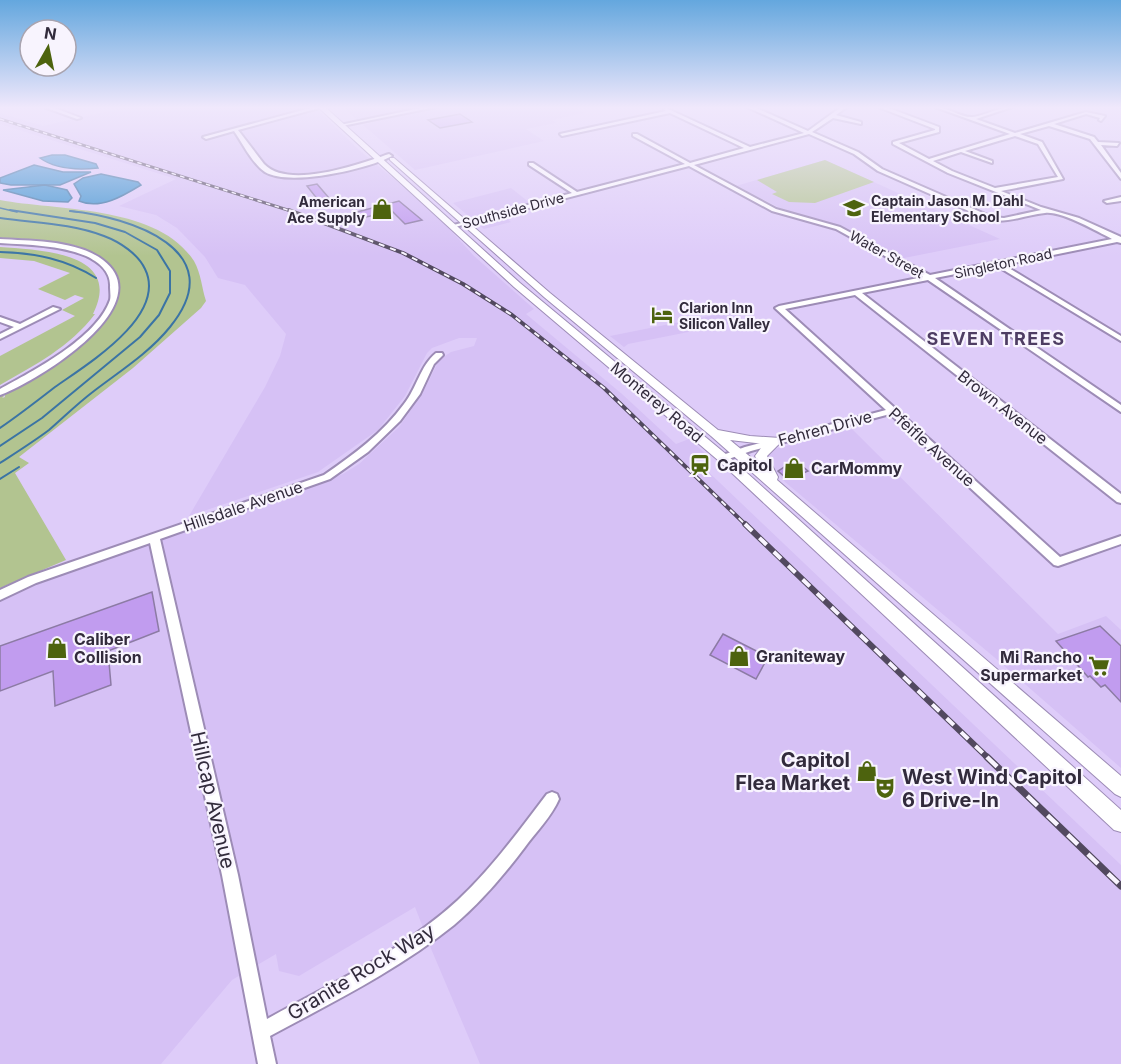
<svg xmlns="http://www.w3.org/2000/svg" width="1121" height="1064" font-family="Inter,sans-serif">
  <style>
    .built { fill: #d6c1f5 }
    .green { fill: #b2c490 }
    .water { fill: #3f93d0; stroke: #3b74a4; stroke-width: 1.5 }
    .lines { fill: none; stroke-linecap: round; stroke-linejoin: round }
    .stream-far1 { stroke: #3b74a4; stroke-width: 1.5 }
    .stream { stroke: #3b74a4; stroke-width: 2 }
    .building { fill: #c19cef; stroke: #8c7ba4; stroke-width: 1.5 }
    .minor-casing { stroke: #9d8cb6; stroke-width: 4 }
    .major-casing { stroke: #9d8cb6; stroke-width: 2 }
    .minor { fill: #fff; fill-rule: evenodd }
    .major { fill: #fff; fill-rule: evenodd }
    .rail-far3-casing { stroke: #52495f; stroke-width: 3 }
    .rail-far2-casing { stroke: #52495f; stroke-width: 4 }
    .rail-far1-casing { stroke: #52495f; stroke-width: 6 }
    .rail-casing { stroke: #52495f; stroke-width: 7 }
    .rail-far3 { stroke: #f8f4fe; stroke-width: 1.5; stroke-dasharray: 4.5; stroke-linecap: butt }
    .rail-far2 { stroke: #f8f4fe; stroke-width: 2; stroke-dasharray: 6; stroke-linecap: butt }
    .rail-far1 { stroke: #f8f4fe; stroke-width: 4; stroke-dasharray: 10; stroke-linecap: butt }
    .rail { stroke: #f8f4fe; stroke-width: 4.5; stroke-dasharray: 14; stroke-linecap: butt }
    .labels { text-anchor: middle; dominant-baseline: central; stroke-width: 4.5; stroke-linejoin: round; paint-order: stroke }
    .far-poi-label { font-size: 14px; font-weight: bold; fill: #322b3c; stroke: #f8f4fe; text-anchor: start }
    .far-street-label { font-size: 14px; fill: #322b3c; stroke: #f8f4fe }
    .street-label { font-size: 16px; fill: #322b3c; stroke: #f8f4fe }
    .poi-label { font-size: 16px; font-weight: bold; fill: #322b3c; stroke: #f8f4fe; text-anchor: start }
    .far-district-label { font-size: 18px; font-weight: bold; letter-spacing: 1.5px; fill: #4e3d63; stroke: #f8f4fe }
    .near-poi-label { font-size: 20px; font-weight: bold; fill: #322b3c; stroke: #f8f4fe; text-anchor: end }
    .near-street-label { font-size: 20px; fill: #322b3c; stroke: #f8f4fe }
  </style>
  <rect width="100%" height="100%" fill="#deccf9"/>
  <g class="built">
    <polygon points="127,107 315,107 359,150 435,213 474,256 534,309 526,314 622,394 676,444 689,439 709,457 698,462 1121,865 1121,1064 480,1064 432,951 415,907 299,976 279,971 276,954 232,980 161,1064 0,1064 0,598 73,568 244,511 343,474 359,464 399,427 422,394 439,360 451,352 474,346 477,338 459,338 432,348 427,353 405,396 378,430 318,472 189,516 265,387 280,356 286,334 245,285 218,278 205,257 177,228 156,215 119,206 176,179 0,124 0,113 43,126"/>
    <polygon points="343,107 574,107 584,113 552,120 556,123 526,129 544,141 415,170 363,125 405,114 401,112 357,120"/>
    <polygon points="825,160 1000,239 904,258 848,229 782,209 736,186"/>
    <polygon points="511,188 530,203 497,211 511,222 484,229 453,203"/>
    <polygon points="735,311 744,321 628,344 624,347 610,336"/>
    <polygon points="852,429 1058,634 1106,616 1121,630 1121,768 994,657 785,482 768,462 765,454 771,450"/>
  </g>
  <g class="green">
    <polygon points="825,160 874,182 815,203 789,202 772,194 777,192 757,180"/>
    <path d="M0,200C58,211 158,205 194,261C201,273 202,289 206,301L201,308L133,368L19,457L29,463L15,473L66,560L0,588V393L4,396L2,398L5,397L4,393C35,375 144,320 114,271C106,258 88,249 73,245C49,240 24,240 0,238Z"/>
    <path d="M0,247C39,250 124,252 93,314H95C70,347 35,365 0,385V356L75,316L62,310L84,298L75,295L65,300L38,289L70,273L34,261L0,258Z"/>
  </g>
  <g class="water">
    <path d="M52,155H65L96,164L98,168C79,170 55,169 40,158Z"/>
    <polygon points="34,165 63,172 91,172 60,185 11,185 0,183 0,178"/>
    <path d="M101,174L138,182L141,185C123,196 100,210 79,201L81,196L74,184L83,178Z"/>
    <polygon points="45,185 67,190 72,198 68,202 43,201 3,190"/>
  </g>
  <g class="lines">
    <g class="stream-far1">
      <polyline points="0,208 17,212"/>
      <polyline points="70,211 78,212"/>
    </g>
    <g class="stream">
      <path d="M0,218C34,223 71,223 104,236C120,242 138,254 145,269C168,316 86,365 55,387C37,401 19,415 0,428"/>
      <path d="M0,252C35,253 66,259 96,278"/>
      <polyline points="0,446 42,418 140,337 159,315 170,293 170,271 157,250 125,232 95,223 10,210"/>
      <path d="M0,463C17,452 33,442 49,430C64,417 78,403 94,391C120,371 149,353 170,327C233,250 130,217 70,211"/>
      <polyline points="0,479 19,467"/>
    </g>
  </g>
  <g class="building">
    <polygon points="460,114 472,122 440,128 428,120"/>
    <polygon points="317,184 329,198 318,200 307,186"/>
    <polygon points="399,201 422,220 405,224 392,211 362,218 357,212"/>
    <polygon points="795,460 808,471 799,475 795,472 785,477 778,471"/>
    <polygon points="152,592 159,631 108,651 111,685 55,706 53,671 0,691 0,646"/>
    <polygon points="1100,626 1121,646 1121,702 1105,685 1101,687 1090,676 1088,677 1056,641"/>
    <polygon points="723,634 768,657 756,679 710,655"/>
  </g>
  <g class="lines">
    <defs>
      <g id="minor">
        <polygon points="44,107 52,107 81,118 77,119"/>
        <path d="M314,107H323L238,130L264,164C289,190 359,164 389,154L392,156C368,169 289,187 265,172C252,163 243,144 234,131L206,139L203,137Z"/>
        <polygon points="425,107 436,107 342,126 340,125"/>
        <path d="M747,107H754L808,131L841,107H847L836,115L861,122V124L833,118L812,132L858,152L882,169L992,217L1004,218L1041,210L948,173L893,144V142L935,130V129L878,107H886L939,127V132L899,143L929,159L1010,134L935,107C948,107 961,118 973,117C987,115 998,107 1012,107L976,119L1015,133L1086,112L1105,116L1101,121L1099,120L1100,118L1086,114L1054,124L1094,137L1098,142L1119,143L1117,146L1101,145L1121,173V179L1090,139L1049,126L1020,134L1042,142L1063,179L1001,191L1041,207L1079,218L1121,237V243L1117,242L1004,265L1121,336V341L997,266L935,278L1121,405V412L928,280L862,293L1121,494V503L1117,502L855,295L785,309L1060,557L1121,536V544L1058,566L1054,565L890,414L751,451L723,461L720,460L718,458L720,456L745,447L886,410L775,308L779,306L923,277L836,229L772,211L689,166L455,227L450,226L572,193L529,165V163H533L577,192L685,164L633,136V134H637L690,163L744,148L670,113L562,136L560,134L666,111L664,109L666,108L750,147L804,133ZM809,134L854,154L878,171L989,220C1009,223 1026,215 1045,213C1062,211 1096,231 1112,239L930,275L840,227L776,209L694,165ZM1015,136L1038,144L1058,177L995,188L952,171L933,161L961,152L992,163V161L965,151Z"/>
        <polygon points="1121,197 1121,201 1107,203 1104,201"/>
        <path d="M0,239C31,241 77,240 103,260C162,305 36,382 0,395V389C33,371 97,338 110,300C111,296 110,291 110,287C111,272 99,262 86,256C59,245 29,245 0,243Z"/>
        <polygon points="53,307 60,309 0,339 0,334 14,327 0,322 0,317 20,324"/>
        <path d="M436,353H442L443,355L434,364L420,394L400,421L368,452L330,479L160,539L238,875L267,1019C332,983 403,951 458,900C492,868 519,831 547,794L552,792L557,794L559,799C552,816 536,832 525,847C504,875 481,902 454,925C398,970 333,1002 270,1036L276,1064H258L222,875L150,543L36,583L0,600V590L28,577L324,475C353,455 383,433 404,404C417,388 420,366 436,353Z"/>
      </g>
      <g id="major">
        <polygon points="318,107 325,107 520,283 727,455 1121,810 1121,832 1114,830 719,461 514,287"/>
        <path d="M390,158H394L550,293L718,430L750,436L780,438L782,441L767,456L778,477L777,480L1121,776V797L1115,794L711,436L544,297L390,160ZM730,440L764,444L755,456L760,465Z"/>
      </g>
    </defs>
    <use href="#minor" class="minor-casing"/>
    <use href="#major" class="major-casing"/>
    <use href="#minor" class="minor"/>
    <use href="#major" class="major"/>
    <defs>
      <polyline id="rail-far3" points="0,119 294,212"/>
      <polyline id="rail-far2" points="289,210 403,253 463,284 512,315 604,388 747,526"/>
      <polyline id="rail-far1" points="745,524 989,759"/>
      <polyline id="rail" points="987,757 1121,886"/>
    </defs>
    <use href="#rail-far3" class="rail-far3-casing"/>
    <use href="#rail-far2" class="rail-far2-casing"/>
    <use href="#rail-far1" class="rail-far1-casing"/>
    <use href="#rail" class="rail-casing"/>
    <use href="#rail-far3" class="rail-far3"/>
    <use href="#rail-far2" class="rail-far2"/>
    <use href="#rail-far1" class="rail-far1"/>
    <use href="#rail" class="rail"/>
  </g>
  <linearGradient id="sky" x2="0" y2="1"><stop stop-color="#64a7de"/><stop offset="0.42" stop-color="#f0e8fc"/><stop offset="1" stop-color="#f0e8fc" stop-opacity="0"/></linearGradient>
  <rect width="1121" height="256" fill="url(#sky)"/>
  <defs>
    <symbol id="school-bare" viewBox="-9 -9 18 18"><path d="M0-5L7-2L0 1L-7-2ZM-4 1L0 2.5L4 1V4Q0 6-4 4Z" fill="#4d630e" stroke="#f8f4fe" stroke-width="2.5" paint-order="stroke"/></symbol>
    <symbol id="shop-bare" viewBox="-9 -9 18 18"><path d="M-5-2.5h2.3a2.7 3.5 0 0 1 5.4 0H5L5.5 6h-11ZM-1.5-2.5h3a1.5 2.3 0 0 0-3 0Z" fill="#4d630e" stroke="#f8f4fe" stroke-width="2.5" paint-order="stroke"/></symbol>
    <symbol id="hotel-bare" viewBox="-9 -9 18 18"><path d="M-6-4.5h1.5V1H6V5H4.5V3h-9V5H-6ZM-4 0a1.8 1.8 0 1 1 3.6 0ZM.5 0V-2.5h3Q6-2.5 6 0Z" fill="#4d630e" stroke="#f8f4fe" stroke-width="2.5" paint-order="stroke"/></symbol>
    <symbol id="station-bare" viewBox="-9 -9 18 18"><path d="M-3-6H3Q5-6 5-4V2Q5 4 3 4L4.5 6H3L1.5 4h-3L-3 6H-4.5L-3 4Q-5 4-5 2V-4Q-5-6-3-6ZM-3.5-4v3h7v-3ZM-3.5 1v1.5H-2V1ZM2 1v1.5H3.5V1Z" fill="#4d630e" stroke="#f8f4fe" stroke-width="2.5" paint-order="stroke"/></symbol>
    <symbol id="supermarket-bare" viewBox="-9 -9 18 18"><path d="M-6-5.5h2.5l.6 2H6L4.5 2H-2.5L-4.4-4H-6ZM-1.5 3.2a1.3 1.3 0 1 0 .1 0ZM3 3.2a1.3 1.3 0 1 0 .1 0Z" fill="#4d630e" stroke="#f8f4fe" stroke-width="2.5" paint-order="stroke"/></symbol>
    <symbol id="theatre-bare" viewBox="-9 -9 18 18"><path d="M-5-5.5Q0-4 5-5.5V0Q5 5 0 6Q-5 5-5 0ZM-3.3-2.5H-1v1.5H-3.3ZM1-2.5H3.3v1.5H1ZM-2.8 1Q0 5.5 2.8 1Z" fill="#4d630e" stroke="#f8f4fe" stroke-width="2.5" paint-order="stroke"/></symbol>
  </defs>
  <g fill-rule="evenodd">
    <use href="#school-bare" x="839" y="193" width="30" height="30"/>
    <use href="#shop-bare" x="367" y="194" width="30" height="30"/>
    <use href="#hotel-bare" x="647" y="300" width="30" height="30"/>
    <use href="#station-bare" x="685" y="450" width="30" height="30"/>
    <use href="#shop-bare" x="779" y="453" width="30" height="30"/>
    <use href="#shop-bare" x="42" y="633" width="30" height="30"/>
    <use href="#shop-bare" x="724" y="641" width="30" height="30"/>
    <use href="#supermarket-bare" x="1084" y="651" width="30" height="30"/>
    <use href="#shop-bare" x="852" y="756" width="30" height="30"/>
    <use href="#theatre-bare" x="870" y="773" width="30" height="30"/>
  </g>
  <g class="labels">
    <g class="far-poi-label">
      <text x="871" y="200">Captain Jason M. Dahl<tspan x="871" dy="16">Elementary School</tspan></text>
      <text x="365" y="201" text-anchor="end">American<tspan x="365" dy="16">Ace Supply</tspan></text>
      <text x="679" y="307">Clarion Inn<tspan x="679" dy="16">Silicon Valley</tspan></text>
    </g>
    <g class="far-street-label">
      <text transform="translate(513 210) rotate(-15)">Southside Drive</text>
      <text transform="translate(887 254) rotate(29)">Water Street</text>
      <text transform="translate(1003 263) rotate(-12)">Singleton Road</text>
    </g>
    <g class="street-label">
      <text transform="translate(657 402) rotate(40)">Monterey Road</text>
      <text transform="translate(1003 407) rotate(38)">Brown Avenue</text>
      <text transform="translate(825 428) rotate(-15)">Fehren Drive</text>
      <text transform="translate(932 447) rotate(42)">Pfeifle Avenue</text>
      <text transform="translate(243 506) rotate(-19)">Hillsdale Avenue</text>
    </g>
    <g class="poi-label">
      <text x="717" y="465">Capitol</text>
      <text x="811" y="468">CarMommy</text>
      <text x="74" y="639">Caliber<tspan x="74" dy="18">Collision</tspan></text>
      <text x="756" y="656">Graniteway</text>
      <text x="1082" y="657" text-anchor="end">Mi Rancho<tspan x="1082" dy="18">Supermarket</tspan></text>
    </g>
    <g class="far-district-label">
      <text x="996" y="338">SEVEN TREES</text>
    </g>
    <g class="near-poi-label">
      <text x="850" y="760">Capitol<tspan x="850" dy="23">Flea Market</tspan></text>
      <text x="902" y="777" text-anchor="start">West Wind Capitol<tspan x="902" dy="23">6 Drive-In</tspan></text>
    </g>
    <g class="near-street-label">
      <text transform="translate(213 800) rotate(77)">Hillcap Avenue</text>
      <text transform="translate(361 972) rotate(-31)">Granite Rock Way</text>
    </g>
  </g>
  <g transform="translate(48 48) rotate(9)"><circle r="28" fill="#f8f4fe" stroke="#a9a4b0" stroke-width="1.5"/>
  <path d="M0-4.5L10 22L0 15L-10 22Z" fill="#4d630e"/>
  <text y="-9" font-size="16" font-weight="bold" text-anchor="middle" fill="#322b3c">N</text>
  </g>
</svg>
